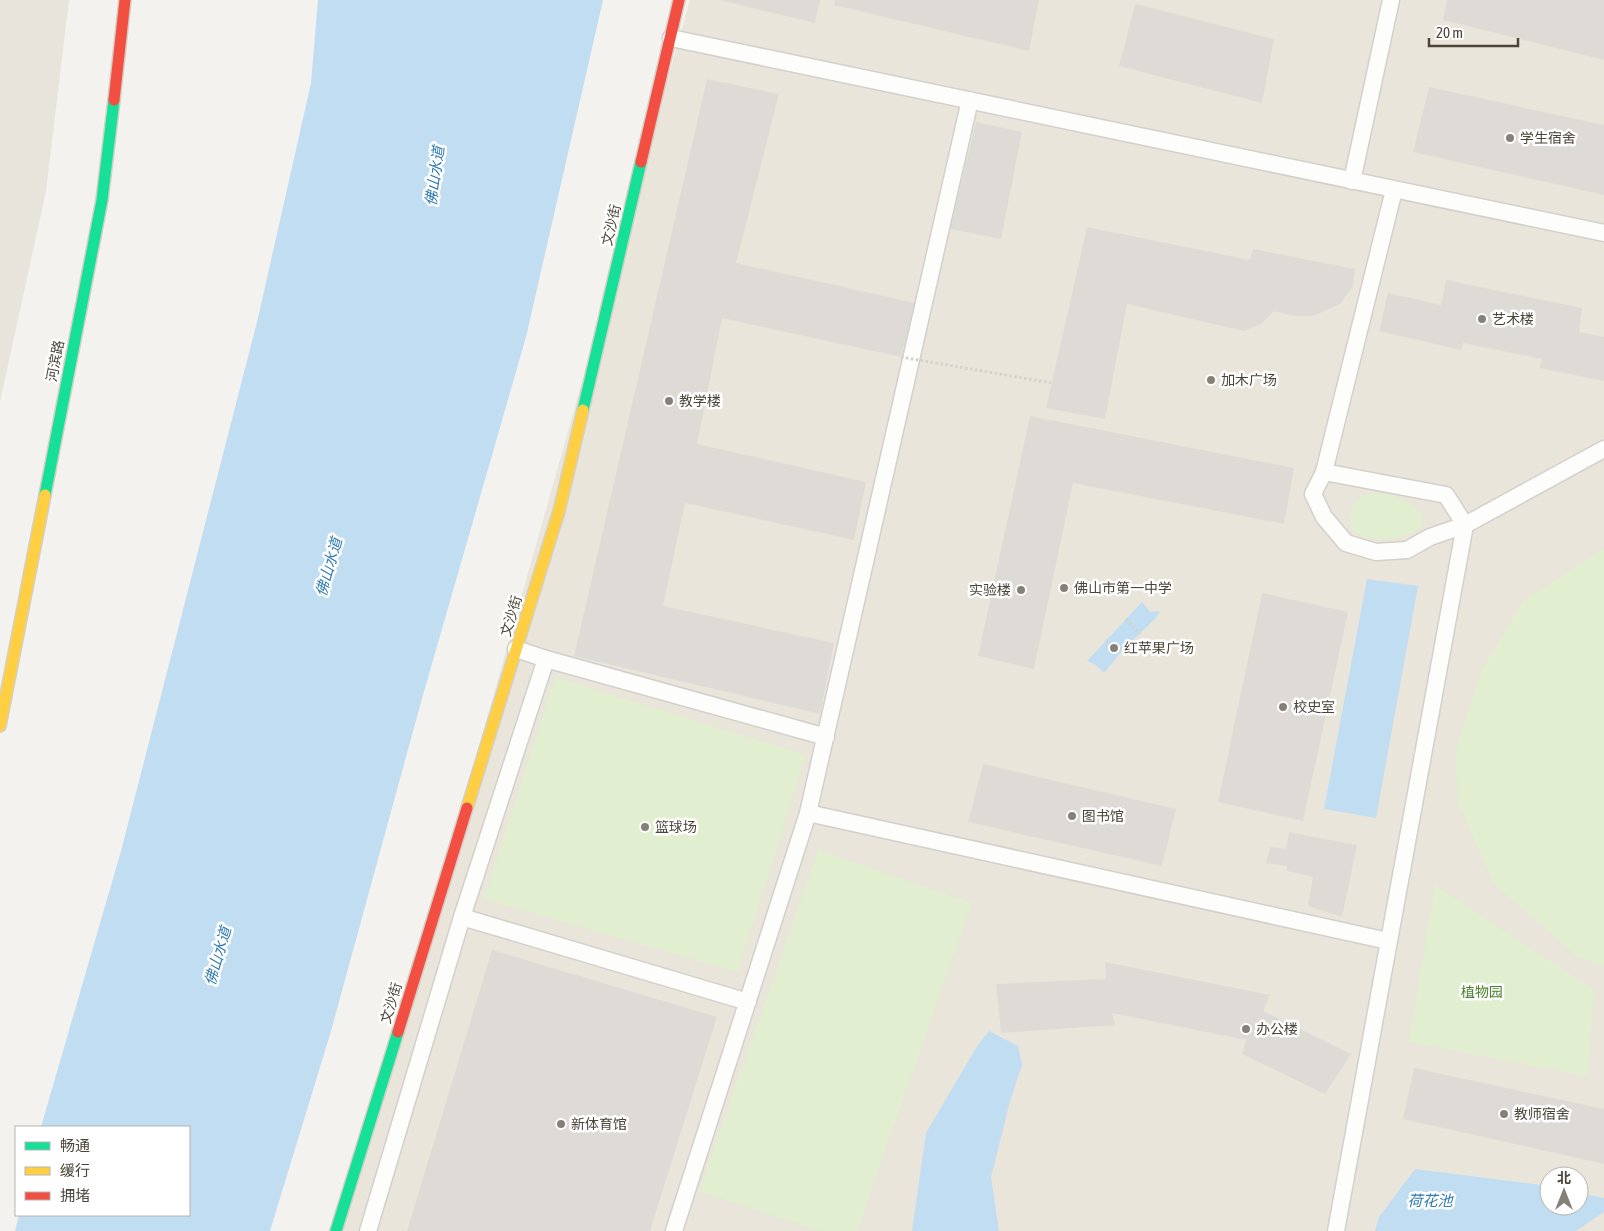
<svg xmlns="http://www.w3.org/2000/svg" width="1604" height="1231" viewBox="0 0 1604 1231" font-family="'Asap Condensed','Noto Sans SC',sans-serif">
  <rect width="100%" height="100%" fill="#f4f2ee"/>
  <path fill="#e7e4dc" d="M0,0H69L46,191L0,402Z"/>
  <path fill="#eae5da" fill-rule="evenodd" d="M690,0H1604V1231H342ZM1549,1176H1579V1206H1549Z"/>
  <path fill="#e1eecf" d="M1367,494H1388L1408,502L1420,512L1423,526C1400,543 1379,542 1354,533C1346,513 1348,505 1367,494Z
    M1604,549V966L1578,957L1494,884L1458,803L1455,753L1480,673L1524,600Z
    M555,677L806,755L738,972L484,899Z
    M818,850L972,903L857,1231H820L699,1191Z
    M1435,885L1595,991L1587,1076L1409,1042Z"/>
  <path fill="#c0ddf1" d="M318,0H603L526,337L421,702L331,1031L270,1231H15L19,1215H189V1127H41L121,851L258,318L311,83Z
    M1367,579L1418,586L1376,818L1324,809Z
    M1142,602L1150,612L1160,611L1155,619L1121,652L1104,673L1096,665L1087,661Z
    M989,1031L1018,1046L1022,1065L1010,1101L991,1177L999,1231H912L926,1133L976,1048Z
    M1415,1169L1549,1186V1206H1579V1193L1604,1198V1212L1576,1231H1375L1379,1217Z"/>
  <path fill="#dedbd6" d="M720,0H820L815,23Z
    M835,0H1039L1029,51L834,5Z
    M1447,0H1604V60L1443,20Z
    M1135,4L1274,39L1262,103L1119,66Z
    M707,79L779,94L736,263L915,303L901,357L722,318L697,444L866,482L854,540L685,503L663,606L834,643L820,714L574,656Z
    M1429,87L1604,125V195L1413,152Z
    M976,122L1022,132L1001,239L950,229Z
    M1087,227L1250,260L1253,249L1355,269L1353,286L1340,304L1313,316H1294L1274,311L1261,324L1244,331L1127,304L1105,419L1046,408Z
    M1446,280L1582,308L1579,332L1604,337V381L1540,368L1542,359L1463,343L1461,350L1379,331L1388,293L1441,305Z
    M1030,416L1294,468L1284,524L1073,483L1034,669L978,656Z
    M1262,593L1348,612L1303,821L1218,802Z
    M983,764L1176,809L1162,866L968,822Z
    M1289,832L1357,845L1342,917L1308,906L1313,877L1287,871V866L1266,863L1270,847L1286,849Z
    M492,950L717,1017L650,1231H407Z
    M1105,962L1270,995L1263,1011L1351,1054L1325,1094L1242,1054L1246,1040L1112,1013L1115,1025L1001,1033L996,984L1106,979Z
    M1414,1068L1604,1109V1164L1403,1119Z"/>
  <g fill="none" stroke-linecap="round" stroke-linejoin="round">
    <defs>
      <path id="lane" d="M671,38L1604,233
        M1352,181L1391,0
        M1394,190L1324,472L1313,494L1324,517L1346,543L1376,552L1407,550L1430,537L1465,525L1604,449
        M1324,472L1446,495L1465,525L1336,1231
        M516,649L546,659L826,737
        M808,813L1388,941
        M462,917L748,1002
        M368,1231L462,917L546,659
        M674,1231L808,813L970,100"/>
      <path id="fast" d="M583,410L641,162
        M45,495L102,200L114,100
        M336,1231L398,1032"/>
      <path id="slow" d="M0,726L45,495
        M467,808L559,511L583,410"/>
      <path id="jam" d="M114,100L125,0
        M641,162L679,0
        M398,1032L467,808"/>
    </defs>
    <use href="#lane" stroke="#d2d0cb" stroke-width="19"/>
    <use href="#fast" stroke="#d3cfc5" stroke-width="14"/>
    <use href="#slow" stroke="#d3cfc5" stroke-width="14"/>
    <use href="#jam" stroke="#d3cfc5" stroke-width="14"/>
    <path stroke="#d3d2cc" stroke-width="3" stroke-dasharray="2.5 2.5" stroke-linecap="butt" d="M1126,619L1140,634
      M1106,640L1121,652"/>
    <use href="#lane" stroke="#fdfdfc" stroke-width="16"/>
    <use href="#fast" stroke="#16e098" stroke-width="11"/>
    <use href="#slow" stroke="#ffcf43" stroke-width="11"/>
    <use href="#jam" stroke="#f24e42" stroke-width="11"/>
    <path stroke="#d3d2cc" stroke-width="3" stroke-dasharray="2.5 2.5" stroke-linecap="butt" d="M901,357L1052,383"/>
  </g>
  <g fill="#868178" stroke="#fff" stroke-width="2">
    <circle cx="1510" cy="138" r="5"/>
    <circle cx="1482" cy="319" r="5"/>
    <circle cx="1211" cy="380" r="5"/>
    <circle cx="669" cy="401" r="5"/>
    <circle cx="1064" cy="588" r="5"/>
    <circle cx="1021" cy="590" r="5"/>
    <circle cx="1114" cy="648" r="5"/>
    <circle cx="1283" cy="707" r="5"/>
    <circle cx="1072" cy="816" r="5"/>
    <circle cx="645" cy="827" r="5"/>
    <circle cx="1246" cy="1029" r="5"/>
    <circle cx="1504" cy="1114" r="5"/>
    <circle cx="561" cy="1124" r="5"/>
  </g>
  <g text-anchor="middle" stroke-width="5" stroke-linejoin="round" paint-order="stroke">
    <g font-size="14" fill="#4b4439" stroke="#fff" text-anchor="start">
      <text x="1520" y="143">学生宿舍</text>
      <text x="1492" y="324">艺术楼</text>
      <text x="1221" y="385">加木广场</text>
      <text x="679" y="406">教学楼</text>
      <text x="1074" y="593">佛山市第一中学</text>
      <text x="1011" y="595" text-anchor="end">实验楼</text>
      <text x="1124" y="653">红苹果广场</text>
      <text x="1293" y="712">校史室</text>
      <text x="1082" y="821">图书馆</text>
      <text x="655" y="832">篮球场</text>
      <text x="1256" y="1034">办公楼</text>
      <text x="1514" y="1119">教师宿舍</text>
      <text x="571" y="1129">新体育馆</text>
    </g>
    <g font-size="14" fill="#4b4439" stroke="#fff">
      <text transform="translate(611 225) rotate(-77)" y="5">文沙街</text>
      <text transform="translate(55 361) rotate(-79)" y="5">河滨路</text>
      <text transform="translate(511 616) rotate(-73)" y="5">文沙街</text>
      <text transform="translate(391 1003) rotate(-73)" y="5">文沙街</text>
    </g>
    <g font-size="14" fill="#4a7f2a" stroke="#fff">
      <text x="1482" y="997">植物园</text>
    </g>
    <g font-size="15" font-style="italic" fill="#2e7ab2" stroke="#fff">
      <text transform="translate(435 176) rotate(-82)" y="5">佛山水道</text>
      <text transform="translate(329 567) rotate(-74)" y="5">佛山水道</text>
      <text transform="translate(218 956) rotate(-74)" y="5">佛山水道</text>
      <text x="1430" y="1206">荷花池</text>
    </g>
  </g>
  <rect x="15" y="1126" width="175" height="90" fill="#ffffff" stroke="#b7b4b0"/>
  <rect x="25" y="1142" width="25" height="8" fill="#16e098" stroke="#b7b4b0"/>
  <text x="60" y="1151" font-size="15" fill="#4b4439">畅通</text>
  <rect x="25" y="1167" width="25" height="8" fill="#ffcf43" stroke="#b7b4b0"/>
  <text x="60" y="1176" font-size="15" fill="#4b4439">缓行</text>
  <rect x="25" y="1192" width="25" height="8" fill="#f24e42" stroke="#b7b4b0"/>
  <text x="60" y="1201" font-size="15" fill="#4b4439">拥堵</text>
  <g transform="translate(1564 1191)"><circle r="24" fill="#ffffff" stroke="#b7b4b0"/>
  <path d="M0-4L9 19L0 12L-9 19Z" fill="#868178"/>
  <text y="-8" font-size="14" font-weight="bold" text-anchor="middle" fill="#4b4439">北</text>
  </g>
  <path d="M1429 38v8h89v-8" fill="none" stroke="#4b4439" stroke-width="2.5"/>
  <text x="1436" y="38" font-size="15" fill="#4b4439" stroke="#ffffff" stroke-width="4" paint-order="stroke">20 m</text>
</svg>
